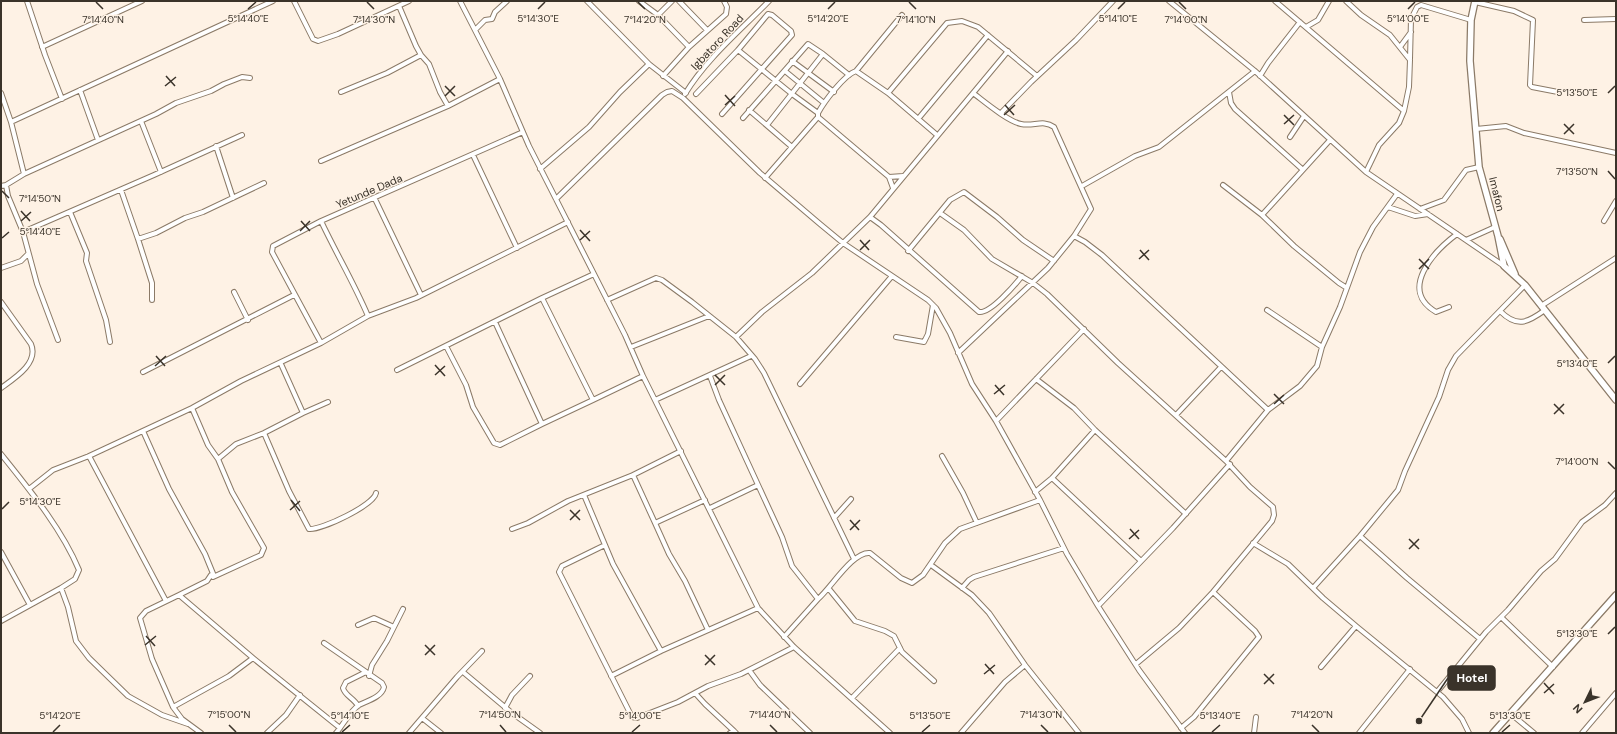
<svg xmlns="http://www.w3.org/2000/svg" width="1617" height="734" viewBox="0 0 1617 734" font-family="'DM Sans',sans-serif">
  <rect width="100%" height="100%" fill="#fef2e5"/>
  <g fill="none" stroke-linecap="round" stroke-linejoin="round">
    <defs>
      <path id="minor" d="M27,1L45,55L62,99
        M294,1L313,39L318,41L338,34L409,1
        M460,1L500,79L529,146L625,335L643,376L758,608L794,647L890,733
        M587,1L649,64L686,93
        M639,1L658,15L689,47
        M679,1L707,30
        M1169,1L1255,71L1366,172L1504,266
        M1275,1L1404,111L1399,123L1379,145L1366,172
        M1346,1L1361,15L1390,35L1410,60L1409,87L1404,111
        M1475,2L1514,11L1533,20L1530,85L1532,87L1558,92
        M399,6L416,46L421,55L429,64L440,92L448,106
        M658,15L672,1
        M1584,20L1616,19
        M1306,27L1318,20L1329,1
        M475,30L485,20L492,19L495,12L507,1
        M42,47L142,1
        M1400,47L1411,32
        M738,50L792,94L818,113V117L824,122L889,177L893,188
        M1410,59L1411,19L1417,7L1421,5L1471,20
        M792,61L834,92
        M785,71L824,103
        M856,71L902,15
        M663,76L689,47L726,14L727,7L724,1
        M1260,76L1268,63L1300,22
        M80,90L98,140
        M341,92L387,73L421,55
        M1229,92L1231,103L1235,109L1302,169
        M1,93L11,122L24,174
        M888,93L947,23L962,21L978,27L1037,76
        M685,94C707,58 740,31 769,1
        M696,94L738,50L768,14L772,15L791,31L792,35L722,114
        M749,110L792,147
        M818,113C824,102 844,75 856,71L888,93L937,135
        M1001,113L1031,82L1076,40L1113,1
        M743,118L808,44L823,54L849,75
        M918,119L988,35
        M141,121L161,172
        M11,122L273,1
        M767,125L823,54
        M1476,129L1506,126L1524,133L1616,153
        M1290,137L1304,116
        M216,146L233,198
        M473,155L517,248
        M321,161L448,106L500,79
        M540,169L589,127L620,92L649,64
        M889,177L903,176
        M765,178L818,117
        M6,185L8,196L23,232L37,284L58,340
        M1223,185L1262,215L1294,246L1339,283L1347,288
        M1,186L6,185L24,174L156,114L176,103L211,91L224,84L242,77L250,78
        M1082,186L1135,156L1159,147L1255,71
        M121,190L138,239L156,233L185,218L203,212L264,183
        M375,199L421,295
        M556,199L662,95L667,92L672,91L683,98L760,173L820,224L843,243L928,300L936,308L950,333L972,384L996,421L1040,500L1067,554L1098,606L1139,670L1185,733
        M1388,207L1415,216L1428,214
        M1420,209L1444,200L1466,170L1479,167
        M70,212L87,253L86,261L106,320L110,342
        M940,213L964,230L992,259L1033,283L1047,294L1118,363L1226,461L1250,487L1273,507L1274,515L1272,521L1213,592L1179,628L1136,664
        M1262,215L1330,140
        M870,217L881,225L979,312C990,314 1015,285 1022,276
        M321,221C336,253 354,283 368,316
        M1604,221L1616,201
        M23,232L154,175L242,135
        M1074,236L1085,242L1102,255L1268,410L1226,461
        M138,239L152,283V300
        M1466,240L1495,227
        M908,251L950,200L964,192L997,217L1023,240L1054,261
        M1,268L21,261L28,254
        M594,274L542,298L593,400L643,376
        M234,292L248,320
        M607,300L656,278L662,280L692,302L736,337L755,359L764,373L854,559
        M1,302L31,344C39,363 15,378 1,388
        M1541,306L1616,258
        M1449,307L1436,312C1398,290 1434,251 1457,234
        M1267,310L1322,347
        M1500,311C1517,328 1527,323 1545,310
        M495,322L542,424L593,400
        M736,337L762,312L812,273L870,217L1008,51
        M896,337L924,342L928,334L933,305
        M321,343L272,252L273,246L321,221L523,132
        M446,346L466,385L473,407L494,443L500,445L542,424
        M631,347L709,316
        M958,353L1048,268L1074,236L1091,209L1054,127C1043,119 1033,127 1021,124C1007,121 985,102 973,93
        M397,370L542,298
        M143,372L294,295
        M710,376L719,400L782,537L792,566L818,599C831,588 853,551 870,553L901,578L912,583L923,575L945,543L960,529L1040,500
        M1036,379L1074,408L1095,430L1186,514
        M800,384L892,276
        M655,400L751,356
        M192,408L208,445L218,459L232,492L264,548L261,555L213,577
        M1268,410L1300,386L1317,366L1322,347L1340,307L1360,252L1373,227L1397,194
        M303,413L328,402
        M1176,415L1221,367
        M996,421L1084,329
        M143,431L169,489L205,554L214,576L211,575L207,581L179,595L253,658L229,676L173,707L182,719L201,733
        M264,433L289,491L309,529C322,530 374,505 376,493
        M1,454C29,489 62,529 79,570L75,579L61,588L1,621
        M89,456L166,601
        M942,456L963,493L977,523
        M218,459L236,444L264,433L303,413L281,364
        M1052,478L1141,561
        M29,489L53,470L89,456L192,408L241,381L321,343L368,316L416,298L568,222
        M1035,492L1052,478L1095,430
        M584,495L613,564L661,651
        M705,500L655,523L669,554L685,581L708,630
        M710,508L758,485
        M834,518L851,499
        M655,523L633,475L681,451
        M512,529L528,523L568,501L633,475
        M1253,543L1288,564L1323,598L1356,626
        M605,545L562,566L559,572L632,717L637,718L678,702L708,686L741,674L794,647
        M1,552L30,605
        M931,565L972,595L989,613L1025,665L1079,733
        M61,588L68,607L76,641L89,658L128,696L162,715L188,724
        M962,588L969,580L974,577L1064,548
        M1313,588L1360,536
        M829,589L855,621L885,631L894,636L902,652L934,681
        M1098,606L1173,528L1230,464
        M1501,617L1553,667
        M358,625L374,618L394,627
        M784,637L818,599
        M1480,639L1407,578L1360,536L1398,490L1405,471L1439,397L1448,370L1456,356L1525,285
        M324,643L382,683L384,687C382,697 367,701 359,705C350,711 343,725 336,733
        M253,658L340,728
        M1321,667L1356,626L1443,697L1462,719L1469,733
        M749,670L760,685L810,733
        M463,672L512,713L540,733
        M369,676L372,665L387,641L403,609
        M611,676L661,651L758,608
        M1437,692L1486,632L1508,610L1541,571L1555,559L1582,522L1605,505L1616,493
        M695,693L705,704L734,731
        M852,698L900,648
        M358,706C354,698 345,696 343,688L346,682L364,673
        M173,707L152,659L140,618L146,611L179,595
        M505,708L512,695L530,676
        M1511,714L1534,733
        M422,718L441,733
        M1181,728L1194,717L1259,637L1255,631L1213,592
        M267,733L286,715L300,695
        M409,733L457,677L482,651
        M730,733L734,731L736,733
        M961,733L1005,682L1025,665
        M1254,733L1256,717
        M1359,733L1410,669
        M1582,733L1616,693"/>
      <path id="tertiary" d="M1475,1L1471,20L1470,61L1479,167L1498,236L1504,266L1525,285L1616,400
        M1500,239L1515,274
        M1493,733L1616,595"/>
    </defs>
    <use href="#minor" stroke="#8b7a67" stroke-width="6"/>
    <use href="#tertiary" stroke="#8b7a67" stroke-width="8"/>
    <use href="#minor" stroke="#fff" stroke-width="4"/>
    <use href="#tertiary" stroke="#fff" stroke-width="5.5"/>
  </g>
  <path fill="none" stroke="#3a332a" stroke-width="1.5" d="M96,2L103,9M367,2L374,9M638,2L645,9M909,2L916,9M1179,2L1186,9M248,9L256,2M538,9L545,2M828,9L835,2M1118,9L1125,2M1408,9L1415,2M166,76L175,86M165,86L176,77M445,86L455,96M1608,93L1615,86M725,95L735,106M445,96L455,86M725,105L735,96M1005,105L1014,115M1004,115L1015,105M1284,115L1294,125M1284,124L1294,115M1564,124L1574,134M1564,134L1574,124M1608,171L1615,179M2,191L9,198M21,211L30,221M21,221L31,212M301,221L310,231M580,230L590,241M300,231L310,221M2,238L9,232M580,240L590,231M860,240L869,250M860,250L870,240M1140,250L1149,260M1139,259L1149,250M1419,259L1429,269M1419,269L1429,259M156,356L165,366M1608,363L1615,356M435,365L445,376M155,366L166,356M435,375L445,366M715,375L725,385M715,385L725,375M995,385L1004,395M994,394L1005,385M1274,394L1284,404M1274,404L1284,395M1554,404L1564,414M1554,414L1564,404M1608,462L1615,469M291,500L300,511M2,509L9,502M290,510L300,501M570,510L580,520M570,520L580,510M850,520L859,530M1130,529L1139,539M850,530L860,520M1129,539L1139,530M1409,539L1419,549M1409,549L1419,539M1608,634L1615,627M146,636L155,646M145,645L156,636M425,645L435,655M425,655L435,645M705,655L715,665M985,664L994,674M705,665L715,655M984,674L995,665M1264,674L1274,684M1544,683L1554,694M1264,684L1274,674M1544,693L1554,684M229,725L236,732M500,725L506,732M770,725L777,732M1041,725L1048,732M1312,725L1319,732M53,732L60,725M342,732L350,725M632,732L640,725M922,732L930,725M1212,732L1220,725M1502,732L1510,725"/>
  <g text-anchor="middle" stroke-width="3" stroke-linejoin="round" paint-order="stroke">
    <g font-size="11" fill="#3a332a" stroke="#fef2e5">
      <text transform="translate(717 42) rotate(-47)" y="4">Igbatoro Road</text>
      <text transform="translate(369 191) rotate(-23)" y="4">Yetunde Dada</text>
      <text transform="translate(1497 194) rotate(76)" y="4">Imafon</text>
    </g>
  </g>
  <g font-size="10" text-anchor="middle" fill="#3a332a" stroke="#fef2e5" stroke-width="3" stroke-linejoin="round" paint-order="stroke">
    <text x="248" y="22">5°14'40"E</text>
    <text x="538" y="22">5°14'30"E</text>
    <text x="828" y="22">5°14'20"E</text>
    <text x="1118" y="22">5°14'10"E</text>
    <text x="1408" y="22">5°14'00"E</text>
    <text x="103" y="23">7°14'40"N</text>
    <text x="374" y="23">7°14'30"N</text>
    <text x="645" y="23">7°14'20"N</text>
    <text x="916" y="23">7°14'10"N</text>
    <text x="1186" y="23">7°14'00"N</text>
    <text x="1577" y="96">5°13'50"E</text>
    <text x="1577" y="175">7°13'50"N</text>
    <text x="40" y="202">7°14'50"N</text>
    <text x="40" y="235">5°14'40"E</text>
    <text x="1577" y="367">5°13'40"E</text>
    <text x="1577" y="465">7°14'00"N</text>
    <text x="40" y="505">5°14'30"E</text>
    <text x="1577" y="637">5°13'30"E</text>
    <text x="229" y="718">7°15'00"N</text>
    <text x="500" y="718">7°14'50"N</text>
    <text x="770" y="718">7°14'40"N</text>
    <text x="1041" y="718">7°14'30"N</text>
    <text x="1312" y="718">7°14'20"N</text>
    <text x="60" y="719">5°14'20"E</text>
    <text x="350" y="719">5°14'10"E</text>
    <text x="640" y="719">5°14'00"E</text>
    <text x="930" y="719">5°13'50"E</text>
    <text x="1220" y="719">5°13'40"E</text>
    <text x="1510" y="719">5°13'30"E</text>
  </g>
  <path fill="none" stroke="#3a332a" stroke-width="1.5" d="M1419 721L1448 678"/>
  <circle fill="#3a332a" stroke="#fef2e5" stroke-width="1.5" cx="1419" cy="721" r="4"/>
  <rect fill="#3a332a" stroke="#3a332a" stroke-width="1.5" x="1448" y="666" width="47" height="24" rx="4"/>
  <g font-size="12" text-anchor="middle" font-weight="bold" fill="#fff">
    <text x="1472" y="682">Hotel</text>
  </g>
  <rect width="1617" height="734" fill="none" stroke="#3a332a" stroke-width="4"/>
  <g transform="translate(1585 702) rotate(227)" stroke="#fef2e5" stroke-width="3" paint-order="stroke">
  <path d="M0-3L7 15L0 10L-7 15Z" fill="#3a332a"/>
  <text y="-6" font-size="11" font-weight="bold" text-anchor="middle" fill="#3a332a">N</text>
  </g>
</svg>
